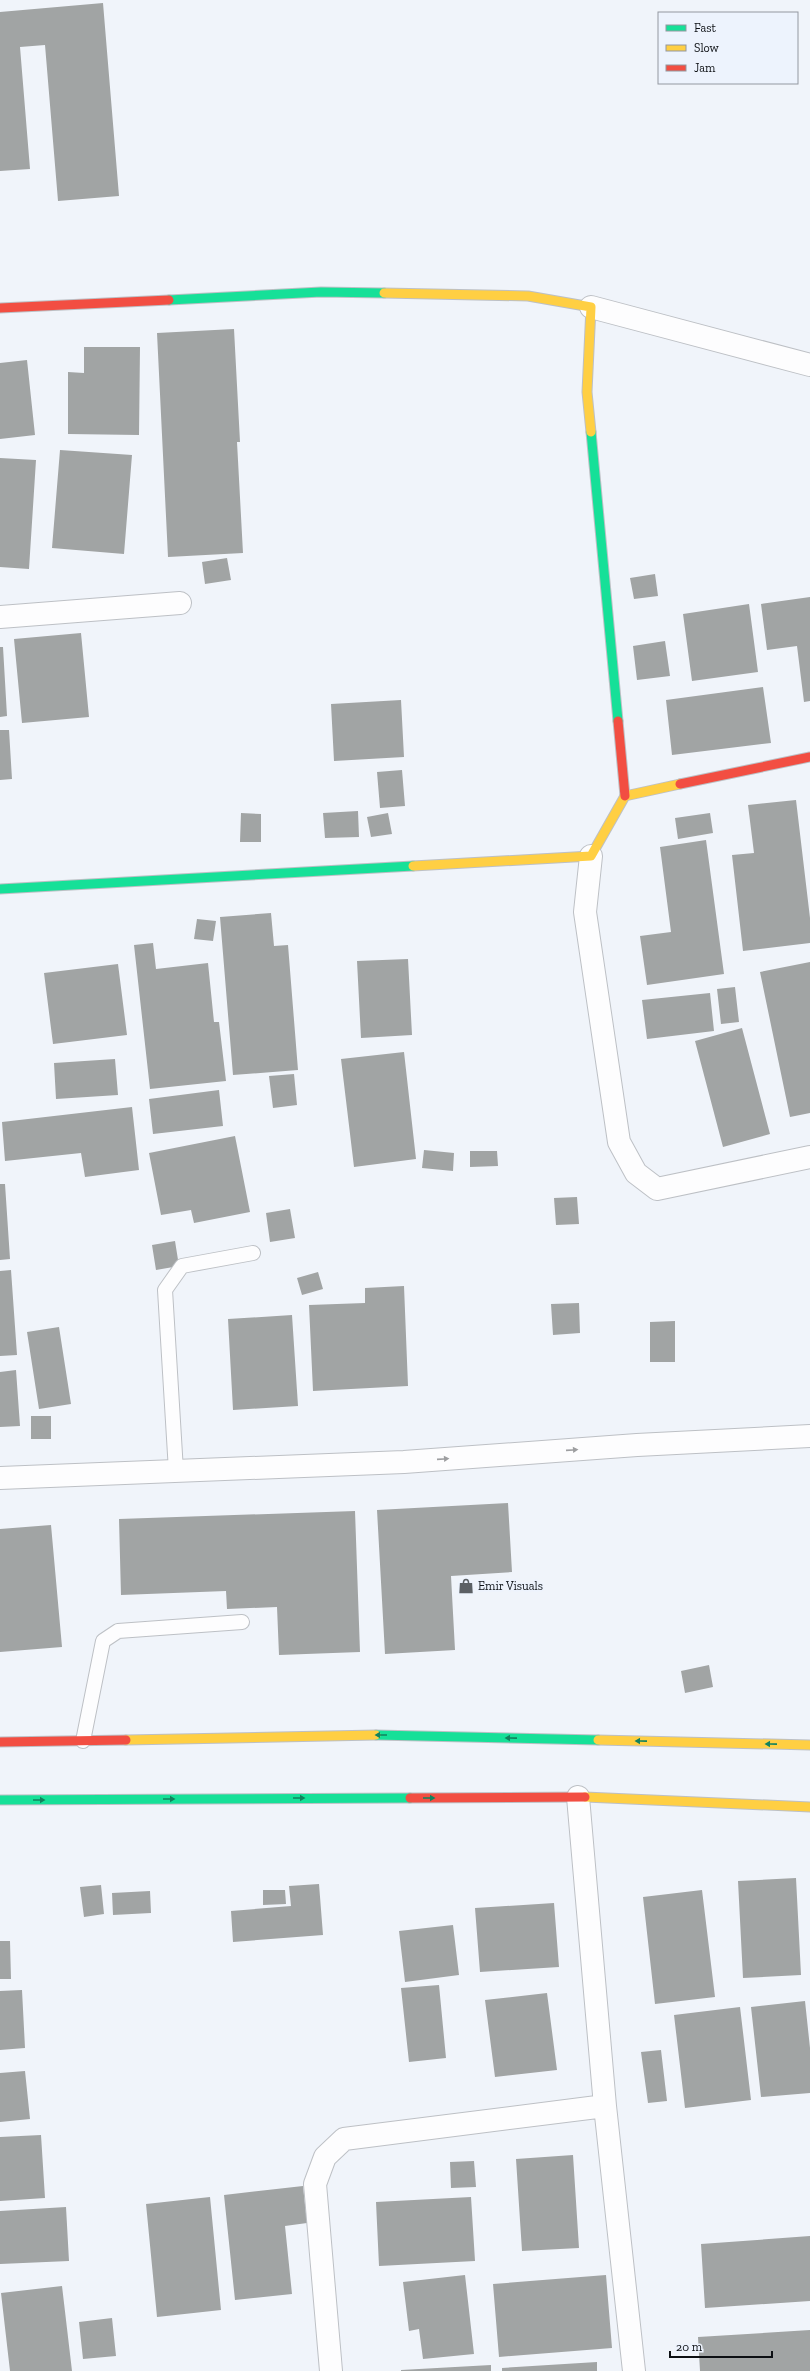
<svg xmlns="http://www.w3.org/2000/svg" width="810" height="2371" viewBox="0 0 810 2371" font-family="'Zilla Slab',serif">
  <rect width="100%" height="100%" fill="#f0f4fa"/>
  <path fill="#a1a4a4" d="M103,3L119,196L58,201L45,45L20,47L30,169L0,171V12Z
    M234,329L240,442H237L243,553L168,557L157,333Z
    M84,347H140L139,435L68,434V372L84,373Z
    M27,360L35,435L0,439V363Z
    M60,450L132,455L124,554L52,548Z
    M0,458L36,460L29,569L0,567Z
    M227,558L231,580L205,584L202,562Z
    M655,574L658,596L634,599L630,578Z
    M810,597V701L804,702L797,646L767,650L761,604Z
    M749,604L758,672L692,681L683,614Z
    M81,633L89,717L22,723L14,639Z
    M665,641L670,676L637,680L633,646Z
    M0,647H3L7,716L0,717Z
    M763,687L771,743L672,755L666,700Z
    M401,700L404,757L334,761L331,704Z
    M0,730H9L12,779L0,780Z
    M402,770L405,806L380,808L377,772Z
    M796,800L810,918V943L743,951L732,855L754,853L748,805Z
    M358,811L359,837L325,838L323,813Z
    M241,813L261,814V842H240Z
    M388,813L392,834L371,837L367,817Z
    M710,813L713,833L678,839L675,818Z
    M706,840L724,974L647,985L640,936L671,932L660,847Z
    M271,913L274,946L288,945L298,1070L233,1075L220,917Z
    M197,919L216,921L213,941L194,939Z
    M153,943L156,969L208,963L214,1022H219L226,1081L150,1089L134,945Z
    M408,959L412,1035L361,1038L357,961Z
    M810,962V1113L790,1117L760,972Z
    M118,964L127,1035L53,1044L44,973Z
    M735,987L739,1022L721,1024L717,989Z
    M710,993L714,1031L647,1039L642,1000Z
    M742,1028L770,1134L723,1147L695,1041Z
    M404,1052L416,1159L354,1167L341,1059Z
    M115,1059L118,1095L56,1099L54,1063Z
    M294,1074L297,1105L273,1108L269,1076Z
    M219,1090L223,1126L153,1134L149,1099Z
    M132,1107L139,1170L85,1177L81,1153L5,1161L2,1122Z
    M235,1136L250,1212L194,1223L191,1210L161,1215L149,1153Z
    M424,1150L454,1153L453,1171L422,1168Z
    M470,1151H497L498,1166L470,1167Z
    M0,1184H5L10,1259L0,1260Z
    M577,1197L579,1224L556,1225L554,1198Z
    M290,1209L295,1238L270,1242L266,1213Z
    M175,1241L179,1266L156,1270L152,1245Z
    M11,1270L17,1355L0,1356V1271Z
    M318,1272L323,1289L302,1295L297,1278Z
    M404,1286L408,1386L313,1391L309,1305L365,1303V1288Z
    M579,1303L580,1333L553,1335L551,1304Z
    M292,1315L298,1406L233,1410L228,1319Z
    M675,1321V1362H650V1322Z
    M59,1327L71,1404L39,1409L27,1332Z
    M16,1370L20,1426L0,1427V1372Z
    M31,1416H51V1439H31Z
    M508,1503L512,1572L451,1576L455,1650L385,1654L377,1510Z
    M355,1511L360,1652L279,1655L277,1607L227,1609L226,1591L121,1595L119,1519Z
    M51,1525L62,1647L0,1652V1529Z
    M709,1665L713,1687L685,1693L681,1671Z
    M796,1878L801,1975L743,1978L738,1881Z
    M319,1884L323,1935L233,1942L231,1911L291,1906L289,1886Z
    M101,1885L104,1914L84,1917L80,1887Z
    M263,1890H285L286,1904L263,1905Z
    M702,1890L715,1997L655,2004L643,1897Z
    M150,1891L151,1913L113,1915L112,1893Z
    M554,1903L559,1967L480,1972L475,1908Z
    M453,1925L459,1975L405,1982L399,1931Z
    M0,1941H10L11,1979H0Z
    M439,1985L446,2058L409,2062L401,1988Z
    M22,1990L25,2048L0,2050V1991Z
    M547,1993L557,2070L495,2077L485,2000Z
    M805,2001L810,2048V2093L761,2097L751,2007Z
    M740,2007L751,2100L685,2108L674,2015Z
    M661,2050L667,2101L648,2103L641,2052Z
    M25,2071L30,2119L0,2122V2073Z
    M41,2135L45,2198L0,2201V2137Z
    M573,2155L579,2248L522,2251L516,2159Z
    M474,2161L476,2187L451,2188L450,2162Z
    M303,2186L307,2223L285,2226L292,2294L235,2300L224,2195Z
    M210,2197L221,2310L157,2317L146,2204Z
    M471,2197L475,2261L379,2266L376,2202Z
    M66,2207L69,2261L0,2264V2211Z
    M810,2236V2301L705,2308L701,2244Z
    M465,2275L474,2354L423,2359L419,2329L409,2331L403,2282Z
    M606,2275L612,2348L499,2357L493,2284Z
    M62,2286L72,2371H10L1,2293Z
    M112,2318L116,2356L83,2359L79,2322Z
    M810,2330V2371H700L698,2337Z
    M597,2362V2371H502V2368Z
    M491,2365V2371H401V2370Z"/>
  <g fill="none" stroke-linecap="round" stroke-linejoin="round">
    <defs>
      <path id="lane" d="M176,1471L165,1290L182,1266L253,1253
        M83,1741L103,1641L118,1631L242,1622"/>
      <path id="street" d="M591,307L810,365
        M0,617L180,603
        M591,856L585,912L619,1142L636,1173L657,1189L810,1157
        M0,1478L404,1462L637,1445L810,1436
        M578,1797L605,2106L634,2371
        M331,2371L315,2184L325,2157L344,2139L605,2106"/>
      <path id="fast" d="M169,300L321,292L384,293
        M591,432L618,721
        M0,889L413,866
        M376,1735L598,1740
        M0,1800L410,1798"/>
      <path id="slow" d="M384,293L528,296L591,307L587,392L591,432
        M413,866L591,856L625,796L680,784
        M126,1740L376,1735
        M598,1740L810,1745
        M585,1797L810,1807"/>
      <path id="jam" d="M0,308L169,300
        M618,721L625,796
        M680,784L810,757
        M0,1742L126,1740
        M410,1798L585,1797"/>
    </defs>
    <use href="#lane" stroke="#bdc0c5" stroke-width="16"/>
    <use href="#street" stroke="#bdc0c5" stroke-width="24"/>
    <use href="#fast" stroke="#bdc0c5" stroke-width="11"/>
    <use href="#slow" stroke="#bdc0c5" stroke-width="11"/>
    <use href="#jam" stroke="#bdc0c5" stroke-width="11"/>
    <use href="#lane" stroke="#fdfdfe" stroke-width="14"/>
    <use href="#street" stroke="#fdfdfe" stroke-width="22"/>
    <use href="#fast" stroke="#16e098" stroke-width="9"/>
    <use href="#slow" stroke="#ffcf43" stroke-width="9"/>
    <use href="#jam" stroke="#f24e42" stroke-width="9"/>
  </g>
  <defs><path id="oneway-solid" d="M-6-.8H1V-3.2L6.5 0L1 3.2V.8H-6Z"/></defs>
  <g fill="#9d9ea0">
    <use href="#oneway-solid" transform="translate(572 1450) rotate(-4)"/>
    <use href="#oneway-solid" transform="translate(443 1459) rotate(-4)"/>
  </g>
  <g fill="#12825d">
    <use href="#oneway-solid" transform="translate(381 1735) rotate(-180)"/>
    <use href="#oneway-solid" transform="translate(511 1738) rotate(-179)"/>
    <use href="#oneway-solid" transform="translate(641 1741) rotate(-179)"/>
    <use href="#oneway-solid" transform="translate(771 1744) rotate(-179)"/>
    <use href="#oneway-solid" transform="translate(299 1798)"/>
    <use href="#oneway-solid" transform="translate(429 1798)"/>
    <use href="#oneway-solid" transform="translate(169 1799)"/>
    <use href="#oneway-solid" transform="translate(39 1800)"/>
  </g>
  <defs>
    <symbol id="shop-bare" viewBox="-9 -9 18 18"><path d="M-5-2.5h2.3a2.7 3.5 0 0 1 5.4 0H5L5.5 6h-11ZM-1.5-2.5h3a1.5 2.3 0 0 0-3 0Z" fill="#5c6064" stroke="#edf3fd" stroke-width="2.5" paint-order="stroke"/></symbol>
  </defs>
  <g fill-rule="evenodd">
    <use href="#shop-bare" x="455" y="1575" width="22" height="22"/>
  </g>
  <g text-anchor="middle" stroke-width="3" stroke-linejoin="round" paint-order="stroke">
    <g font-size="12" fill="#0d1014" stroke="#edf3fd" text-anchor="start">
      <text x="478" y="1590">Emir Visuals</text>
    </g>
  </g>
  <rect x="658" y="12" width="140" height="72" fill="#edf3fd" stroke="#9398a0"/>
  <rect x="666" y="25" width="20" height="6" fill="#16e098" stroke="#9398a0"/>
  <text x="694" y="32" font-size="12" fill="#0d1014">Fast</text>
  <rect x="666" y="45" width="20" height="6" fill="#ffcf43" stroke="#9398a0"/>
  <text x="694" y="52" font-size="12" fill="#0d1014">Slow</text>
  <rect x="666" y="65" width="20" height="6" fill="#f24e42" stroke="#9398a0"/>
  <text x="694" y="72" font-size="12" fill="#0d1014">Jam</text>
  <path d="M670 2351v6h102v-6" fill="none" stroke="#0d1014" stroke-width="2"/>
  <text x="676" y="2351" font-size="12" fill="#0d1014" stroke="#edf3fd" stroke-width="3" paint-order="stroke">20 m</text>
</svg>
